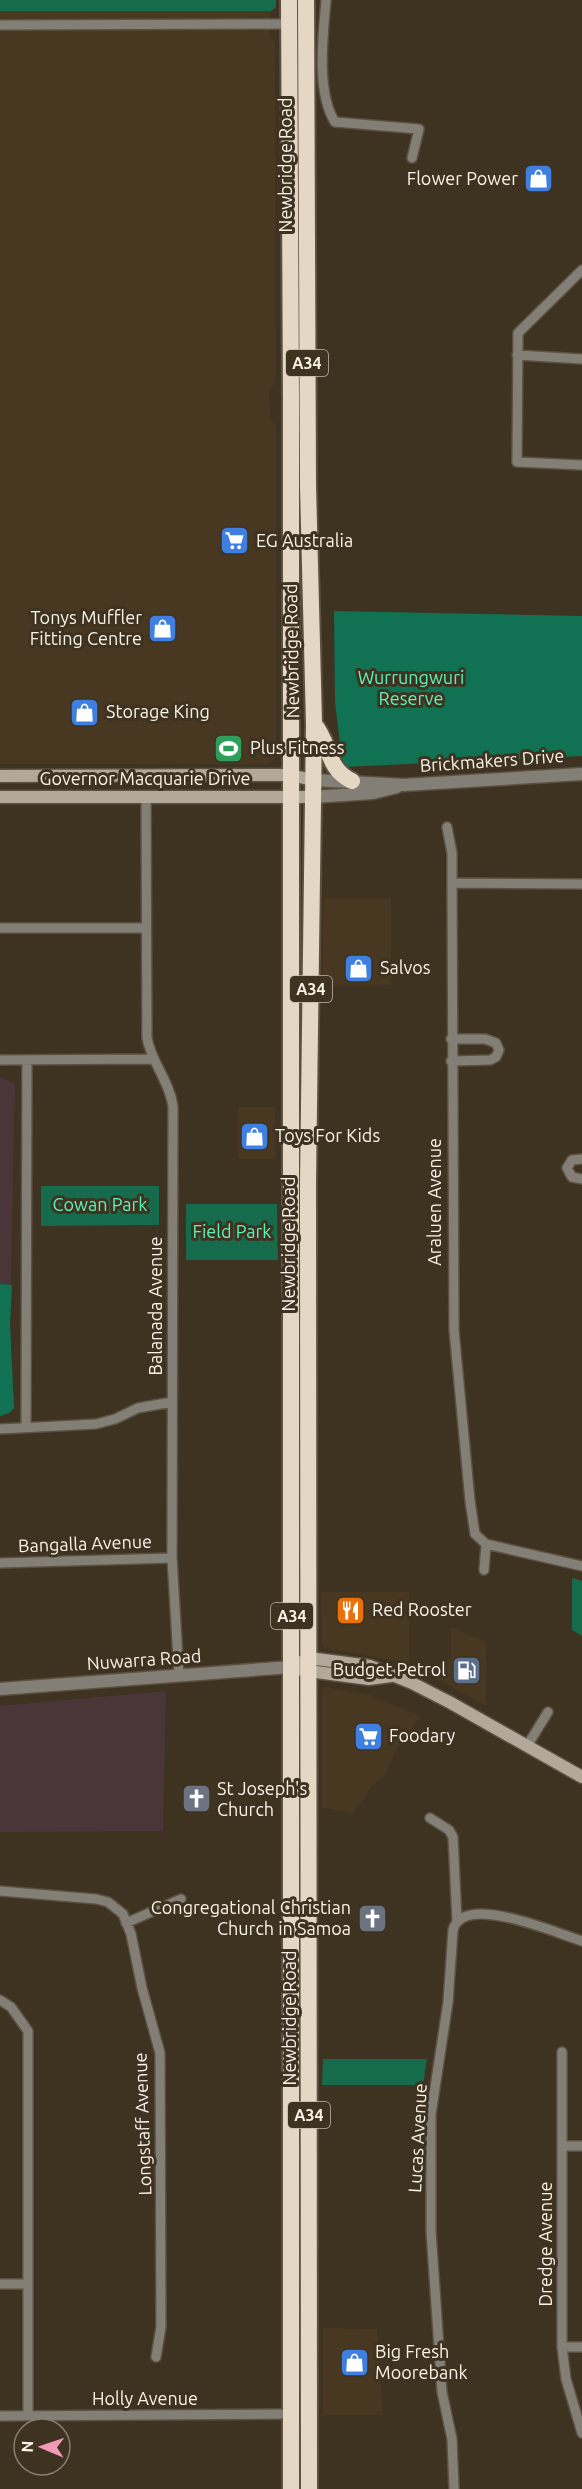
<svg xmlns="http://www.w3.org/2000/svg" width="582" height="2489" viewBox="0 0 582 2489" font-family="Ubuntu,sans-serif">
  <rect width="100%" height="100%" fill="#3e3221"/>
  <path fill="#483821" d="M0,11H271L270,38L275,42L276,382L269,393L270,416L276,426V757L269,764H0Z
    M324,898H391V985H322Z
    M238,1107H275L276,1159H238Z
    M321,1592H409V1663L325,1648L322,1645Z
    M451,1627L486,1642V1706L432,1676L451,1656Z
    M325,1687L370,1695L420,1716L397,1748L385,1775L372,1786L353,1813L322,1808V1690Z
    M323,2328L377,2329L383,2415H323Z"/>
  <path fill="#4a3639" d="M0,1077L15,1084L10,1325L14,1408L9,1413L0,1416Z
    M166,1691L163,1831L0,1832V1706Z"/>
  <path fill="#166b4d" d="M0,0H276V7L271,11H0Z
    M41,1186H159V1225L41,1226Z
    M186,1204H277L278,1260H186Z
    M572,1578L582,1581V1636L572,1630Z
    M323,2059H427L423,2085H322Z"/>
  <path fill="#107252" d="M334,611L582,616V756L343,767L335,703Z
    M0,1284L12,1285L10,1325L14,1408L9,1413L0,1416Z"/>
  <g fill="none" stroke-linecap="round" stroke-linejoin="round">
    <defs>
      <path id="minor" d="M326,0C323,35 316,93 335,122L419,129L412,158
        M0,25L288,24
        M582,270L518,333L517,462L582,465
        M517,355L582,359
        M146,797L147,1038C151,1062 169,1080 173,1106L172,1558L179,1675
        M447,827L452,853V883L454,1330L470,1501L475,1534L486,1544L484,1570
        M452,883L582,884
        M0,928H146
        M451,1039H485L496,1043L499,1050L496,1057L490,1060L451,1061
        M0,1060L153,1059
        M582,1159L572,1160L567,1168L572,1177L582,1179
        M26,1427L27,1060
        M0,1429L96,1424L115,1419L138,1408L172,1402
        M486,1544L582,1566
        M0,1563L172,1558
        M527,1746L548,1712
        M430,1818L449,1830L453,1837L457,1921
        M0,1891L96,1899L108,1902L123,1914L131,1934L142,1988L160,2053L161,2327L156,2357
        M126,1923L181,1899
        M0,2000L11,2007L28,2031V2416
        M562,2052V2347L566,2379L582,2433
        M563,2146H582
        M0,2284H28
        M562,2347H582
        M0,2416L291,2414
        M454,2489L452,2439L442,2392L431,2231V2114L448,2002L453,1930C463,1892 556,1933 582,1941"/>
      <path id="tertiary" d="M313,780L404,785L582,774
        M313,797L373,793L397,787
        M0,1689L291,1667"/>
      <path id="secondary" d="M0,776L250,775H290L313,780
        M0,797H313
        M291,1667L309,1658L370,1666L412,1683L451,1703L582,1777
        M301,1670L369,1679L391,1676"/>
      <path id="trunk" d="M289,0L291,403V2489
        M306,0L308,486L314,724L308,1182L309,2489
        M314,724C331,744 326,769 352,781"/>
    </defs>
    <use href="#minor" stroke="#5c5141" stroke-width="12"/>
    <use href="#tertiary" stroke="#5c5141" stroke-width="15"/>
    <use href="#secondary" stroke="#5c5141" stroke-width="15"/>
    <use href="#trunk" stroke="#5c5141" stroke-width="20"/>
    <use href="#minor" stroke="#847f76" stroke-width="9"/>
    <use href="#tertiary" stroke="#847f76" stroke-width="12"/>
    <use href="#secondary" stroke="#b2a99b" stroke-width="12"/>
    <use href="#trunk" stroke="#e4d8c4" stroke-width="16"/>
  </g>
  <defs>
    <symbol id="shop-square" viewBox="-11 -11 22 22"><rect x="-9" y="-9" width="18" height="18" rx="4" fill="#3f7fe0" stroke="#3e3221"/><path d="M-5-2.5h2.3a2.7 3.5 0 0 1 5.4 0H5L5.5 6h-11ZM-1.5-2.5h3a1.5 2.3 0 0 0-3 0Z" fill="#fff"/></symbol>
    <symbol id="supermarket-square" viewBox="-11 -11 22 22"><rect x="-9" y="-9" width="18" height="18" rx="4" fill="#3f7fe0" stroke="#3e3221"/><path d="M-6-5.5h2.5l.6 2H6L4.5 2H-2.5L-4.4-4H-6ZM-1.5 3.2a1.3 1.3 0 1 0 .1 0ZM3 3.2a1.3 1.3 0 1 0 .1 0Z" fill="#fff"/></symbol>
    <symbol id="stadium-square" viewBox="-11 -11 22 22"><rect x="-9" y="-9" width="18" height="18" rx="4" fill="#2e9e5b" stroke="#3e3221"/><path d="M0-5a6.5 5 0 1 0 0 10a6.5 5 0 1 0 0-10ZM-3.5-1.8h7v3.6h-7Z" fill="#fff"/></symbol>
    <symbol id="restaurant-square" viewBox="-11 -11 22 22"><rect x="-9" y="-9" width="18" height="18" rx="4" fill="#e8710a" stroke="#3e3221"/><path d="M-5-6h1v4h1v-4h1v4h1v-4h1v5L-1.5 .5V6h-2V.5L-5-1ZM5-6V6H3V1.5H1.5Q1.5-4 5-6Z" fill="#fff"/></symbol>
    <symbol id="fuel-square" viewBox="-11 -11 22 22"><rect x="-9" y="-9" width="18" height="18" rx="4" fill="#5c6f8a" stroke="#3e3221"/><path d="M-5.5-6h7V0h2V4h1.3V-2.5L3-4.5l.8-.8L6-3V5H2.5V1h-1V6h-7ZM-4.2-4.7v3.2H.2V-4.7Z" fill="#fff"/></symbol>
    <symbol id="church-square" viewBox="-11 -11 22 22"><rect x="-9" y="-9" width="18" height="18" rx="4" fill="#6b7280" stroke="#3e3221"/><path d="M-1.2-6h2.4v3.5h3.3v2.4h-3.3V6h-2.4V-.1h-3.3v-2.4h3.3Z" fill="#fff"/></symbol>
  </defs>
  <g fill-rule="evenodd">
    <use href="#shop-square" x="522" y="162" width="33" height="33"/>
    <use href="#supermarket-square" x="218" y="524" width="33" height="33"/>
    <use href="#shop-square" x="146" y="612" width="33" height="33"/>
    <use href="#shop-square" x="68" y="696" width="33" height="33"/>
    <use href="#stadium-square" x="212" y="732" width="33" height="33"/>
    <use href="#shop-square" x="342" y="952" width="33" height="33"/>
    <use href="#shop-square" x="238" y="1120" width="33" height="33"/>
    <use href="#restaurant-square" x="334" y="1594" width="33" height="33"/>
    <use href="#fuel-square" x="450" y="1654" width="33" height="33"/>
    <use href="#supermarket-square" x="352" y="1720" width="33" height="33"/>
    <use href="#church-square" x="180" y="1782" width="33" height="33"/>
    <use href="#church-square" x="356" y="1902" width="33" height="33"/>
    <use href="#shop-square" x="338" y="2346" width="33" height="33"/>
  </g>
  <g text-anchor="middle" stroke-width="6" stroke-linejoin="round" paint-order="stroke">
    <g fill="#3e3221" stroke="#c1b8ac" stroke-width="1.5">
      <rect x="286" y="350" width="42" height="26" rx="4.5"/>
      <rect x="290" y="976" width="42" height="26" rx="4.5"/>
      <rect x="271" y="1603" width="42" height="26" rx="4.5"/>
      <rect x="288" y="2102" width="42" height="26" rx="4.5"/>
    </g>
    <g font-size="16" font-weight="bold" fill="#f9f2e7">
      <text x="307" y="369">A34</text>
      <text x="311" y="995">A34</text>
      <text x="292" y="1622">A34</text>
      <text x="309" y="2121">A34</text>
    </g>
    <g font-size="18" fill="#f9f2e7" stroke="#3e3221">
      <text transform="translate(286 165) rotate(-90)" y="6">Newbridge Road</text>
      <text transform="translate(292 651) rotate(-91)" y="6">Newbridge Road</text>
      <text transform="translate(492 761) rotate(-4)" y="6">Brickmakers Drive</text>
      <text x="145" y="785">Governor Macquarie Drive</text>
      <text transform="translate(435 1202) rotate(-90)" y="6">Araluen Avenue</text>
      <text transform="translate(289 1244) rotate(-90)" y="6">Newbridge Road</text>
      <text transform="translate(156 1306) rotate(-90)" y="6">Balanada Avenue</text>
      <text transform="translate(85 1544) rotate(-2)" y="6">Bangalla Avenue</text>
      <text transform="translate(144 1660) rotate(-4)" y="6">Nuwarra Road</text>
      <text transform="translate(290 2018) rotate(-90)" y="6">Newbridge Road</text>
      <text transform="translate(143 2124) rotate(-92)" y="6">Longstaff Avenue</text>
      <text transform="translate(418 2138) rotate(-87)" y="6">Lucas Avenue</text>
      <text transform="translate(546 2244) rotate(-90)" y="6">Dredge Avenue</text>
      <text x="145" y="2405">Holly Avenue</text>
    </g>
    <g font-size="18" fill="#f9f2e7" stroke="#3e3221" text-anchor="start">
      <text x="518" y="185" text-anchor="end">Flower Power</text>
      <text x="256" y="547">EG Australia</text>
      <text x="142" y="624" text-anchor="end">Tonys Muffler<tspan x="142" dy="21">Fitting Centre</tspan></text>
      <text x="106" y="718">Storage King</text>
      <text x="250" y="754">Plus Fitness</text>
      <text x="380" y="974">Salvos</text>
      <text x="275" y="1142">Toys For Kids</text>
      <text x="372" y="1616">Red Rooster</text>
      <text x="446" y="1676" text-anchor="end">Budget Petrol</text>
      <text x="389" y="1742">Foodary</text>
      <text x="217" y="1795">St Joseph's<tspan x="217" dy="21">Church</tspan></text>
      <text x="351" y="1914" text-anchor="end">Congregational Christian<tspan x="351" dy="21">Church in Samoa</tspan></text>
      <text x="375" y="2358">Big Fresh<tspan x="375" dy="21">Moorebank</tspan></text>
    </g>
    <g font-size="18" fill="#5bf5ba" stroke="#3e3221">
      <text x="411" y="684">Wurrungwuri<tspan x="411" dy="21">Reserve</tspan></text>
      <text x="100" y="1211">Cowan Park</text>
      <text x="232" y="1238">Field Park</text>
    </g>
  </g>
  <g transform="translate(42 2447) rotate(272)"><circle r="28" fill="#3e3221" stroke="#897f70" stroke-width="1.5"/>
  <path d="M0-4.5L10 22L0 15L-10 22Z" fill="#f19ab3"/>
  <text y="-9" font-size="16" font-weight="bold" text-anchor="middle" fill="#f9f2e7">N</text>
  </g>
</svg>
